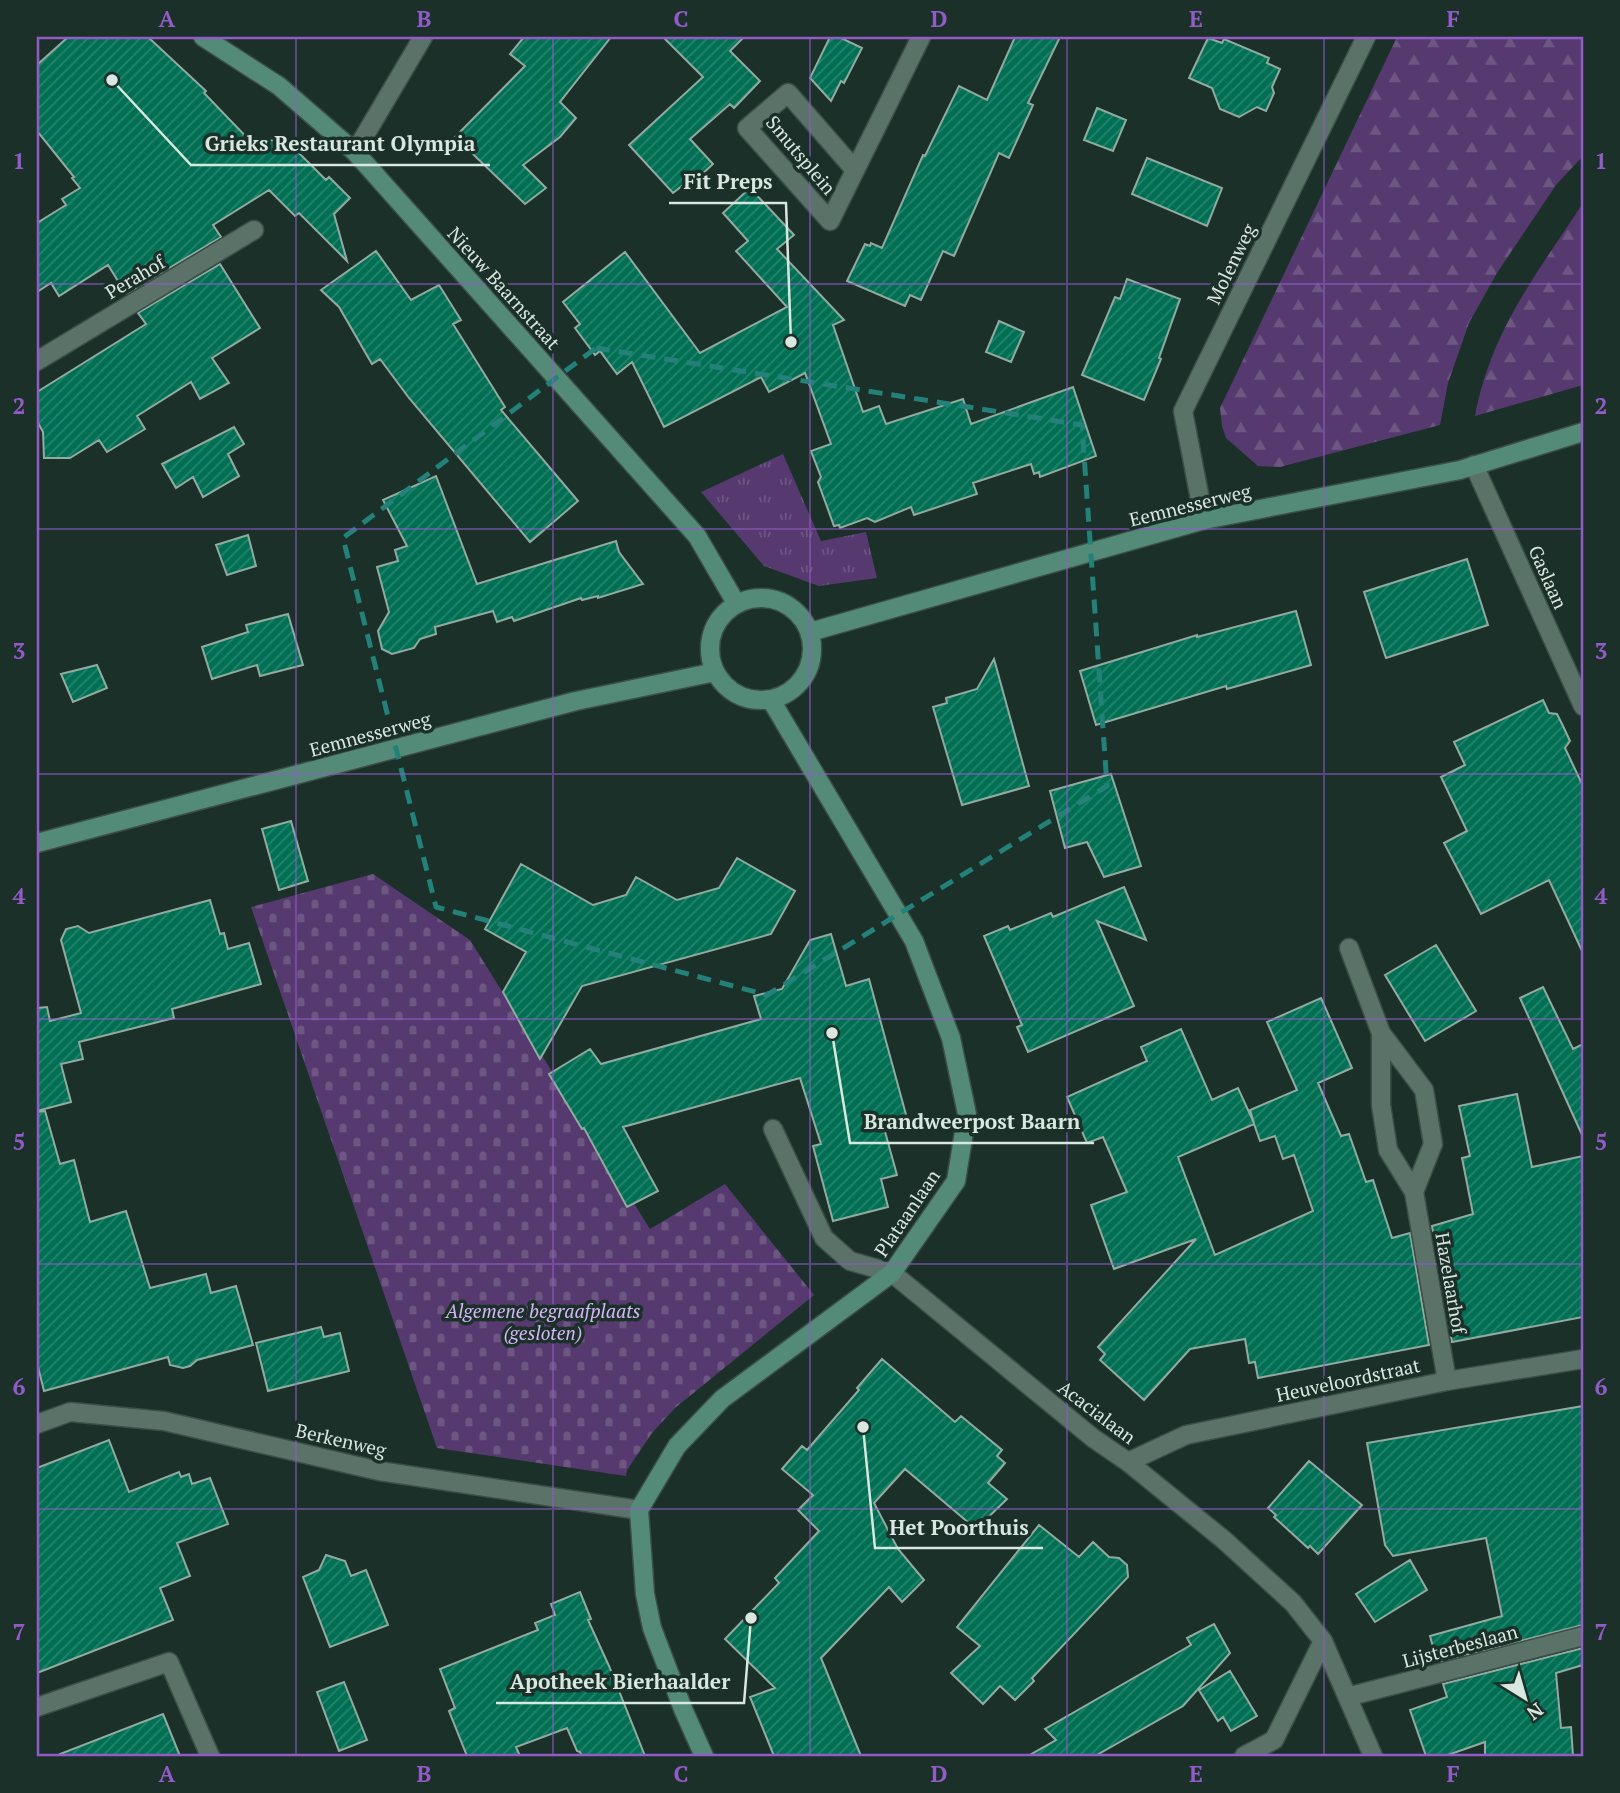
<svg xmlns="http://www.w3.org/2000/svg" width="1620" height="1793" viewBox="0 0 1620 1793" font-family="'PT Serif',serif">
  <defs>
    <pattern id="grass-tufts" width="24" height="20" patternUnits="userSpaceOnUse" patternTransform="scale(1.75)"><rect width="24" height="20" fill="#563a6f"/><path d="M3 7l-1-3M5 7V3M7 7l1-3M15 17l-1-3M17 17v-4M19 17l1-3" fill="none" stroke="#6e5683"/></pattern>
    <pattern id="forest-firs" width="22" height="20" patternUnits="userSpaceOnUse" patternTransform="scale(1.75)"><rect width="22" height="20" fill="#563a6f"/><path d="M5 1l3.5 6h-7zM16 11l3.5 6h-7z" fill="#6e5683"/></pattern>
    <pattern id="cemetery-stones" width="16" height="16" patternUnits="userSpaceOnUse" patternTransform="scale(1.75)"><rect width="16" height="16" fill="#563a6f"/><path d="M2 7V4a2 2 0 0 1 4 0v3zM10 15v-3a2 2 0 0 1 4 0v3z" fill="#6e5683"/></pattern>
    <pattern id="building-hatch" width="6" height="6" patternUnits="userSpaceOnUse" patternTransform="scale(1.75)"><rect width="6" height="6" fill="#006f54"/><path d="M-1 1l2-2M0 6l6-6M5 7l2-2" fill="none" stroke="#25846c"/></pattern>
  </defs>
  <rect width="100%" height="100%" fill="#1a3028"/>
  <path fill="url(#grass-tufts)" d="M783,454L821,541L866,532L877,578L819,586L764,566L701,492Z"/>
  <path fill="url(#forest-firs)" d="M1397,37H1583V156L1556,185L1497,273L1469,323L1448,383L1440,425L1280,467L1258,466L1226,438L1222,426L1220,408Z
    M1583,203V385L1475,416C1491,330 1537,274 1583,203Z"/>
  <path fill="url(#cemetery-stones)" d="M373,874L470,940L650,1229L725,1184L814,1295L675,1408L652,1433L627,1470L626,1476L437,1448L251,907Z"/>
  <path fill="url(#building-hatch)" stroke="#92aba1" stroke-width="2" fill-rule="evenodd" d="M68,37H148L206,91L204,93L253,144L284,138L326,180L329,177L350,198L334,214L347,261L299,213L295,216L269,190L213,225L221,237L126,294L108,265L59,296L51,283L37,292V223L66,205L62,199L80,188L72,178L74,177L37,131V65Z
    M524,37H611L560,102L576,118L560,137L523,165L546,188L525,204L455,137L525,66L510,54Z
    M663,37H744L730,51L760,81L734,108L730,104L690,139L713,164L685,190L682,186L673,193L629,145L703,77Z
    M830,37H839L862,48L844,83L841,81L831,101L810,78Z
    M1015,37H1060L1028,103L1033,105L1009,158L999,153L954,256L943,251L921,300L910,295L905,306L847,281L865,244L870,246L871,243L882,248L923,155L925,156L959,86L987,100Z
    M1208,38L1222,43L1224,39L1269,58L1267,63L1280,69L1272,87L1274,93L1266,111L1257,107L1239,117L1220,109L1212,88L1189,78Z
    M1097,108L1126,120L1113,151L1084,140Z
    M1147,158L1222,188L1207,226L1132,194Z
    M750,188L794,235L777,249L844,320L833,325L863,412L879,406L886,424L963,399L971,424L1073,387L1096,456L1040,477L1039,472L1034,474L1031,464L973,483L977,494L914,515L911,507L875,522L867,518L840,528L839,525L834,526L818,482L821,477L811,451L831,444L805,373L769,392L761,377L664,427L632,362L617,374L600,351L595,355L575,328L580,324L563,302L625,252L700,353L787,307L736,251L748,241L723,213Z
    M376,251L411,300L439,285L461,320L453,324L505,407L501,410L578,501L530,542L409,398L380,359L372,364L339,307L321,290Z
    M220,264L260,328L212,358L229,383L200,399L191,382L137,416L145,429L107,452L99,440L70,458H44L43,432L37,421V392L146,324L138,313Z
    M1127,279L1180,299L1159,358L1161,359L1144,400L1082,375L1115,297L1120,299Z
    M999,321L1024,332L1011,362L986,352Z
    M234,427L244,444L228,454L239,476L203,497L193,477L176,488L162,464Z
    M436,476L477,584L616,541L619,552L643,584L598,598V596L582,600L581,598L514,621L512,617L497,622L493,611L435,627L436,634L420,639L414,648L392,654L382,649L378,631L389,612L377,567L398,561L395,550L407,546L383,500Z
    M248,535L256,566L227,575L216,545Z
    M1467,559L1488,625L1386,658L1364,592Z
    M1296,611L1311,665L1227,689L1226,686L1096,725L1080,671L1197,635V637Z
    M288,614L303,665L260,676L257,665L212,679L202,647L248,632L246,625Z
    M994,659L1029,786L962,805L933,707L947,703L946,698L977,689Z
    M97,665L107,688L73,702L61,674Z
    M1543,700L1549,713L1557,714L1563,726L1570,741L1565,748L1583,786V953L1549,880L1481,914L1444,843L1467,831L1441,777L1465,765L1454,742Z
    M1111,774L1141,866L1104,877L1087,842L1065,848L1050,791Z
    M291,821L308,881L279,890L262,829Z
    M737,858L795,891L771,934L582,986L540,1059L503,992L526,952L485,929L521,864L593,905L626,895L636,877L677,900L719,888Z
    M1124,887L1146,940L1097,921L1134,1006L1028,1052L1017,1027L1022,1025L984,936L1008,926L1010,930L1051,913L1053,917Z
    M210,900L220,934L224,933L228,949L249,943L261,984L172,1009L174,1018L79,1042L83,1059L61,1064L71,1102L37,1111V1008L47,1007L50,1021L81,1013L61,940L66,929L78,926L89,933Z
    M831,934L846,986L869,979L908,1122L884,1128L897,1175L881,1179L888,1207L833,1221L813,1146L821,1144L800,1078L623,1127L658,1191L627,1207L584,1128L582,1129L549,1074L590,1049L601,1064L761,1019L754,996L782,989L810,940Z
    M1436,945L1476,1011L1425,1041L1385,975Z
    M1543,987L1573,1049L1583,1044V1137L1520,998Z
    M1321,998L1352,1068L1318,1083L1341,1136L1349,1134L1366,1182L1373,1180L1392,1238L1410,1233L1429,1345L1258,1378L1255,1362L1249,1363L1245,1339L1190,1349L1144,1400L1100,1360L1105,1354L1098,1347L1196,1239L1114,1269L1091,1205L1127,1192L1103,1137L1087,1143L1067,1097L1147,1061L1141,1047L1181,1029L1212,1100L1238,1088L1254,1123L1250,1110L1297,1090L1267,1022ZM1254,1124L1260,1141L1275,1136L1283,1159L1294,1155L1313,1211L1215,1255L1178,1157Z
    M1517,1094L1532,1167L1583,1156V1317L1452,1342L1432,1226L1473,1214L1462,1158L1470,1156L1459,1106Z
    M45,1111L60,1164L74,1160L90,1222L126,1211L150,1288L206,1274L211,1293L236,1286L253,1345L197,1360L190,1366L183,1368L170,1365L168,1357L44,1391L37,1363V1112Z
    M321,1327L324,1337L340,1333L349,1371L268,1391L256,1343Z
    M882,1359L955,1422L961,1416L1002,1450L997,1456L1005,1463L988,1483L1007,1499L976,1529L905,1469L874,1503L898,1549L924,1580L902,1602L889,1587L821,1658L861,1756H774L750,1697L775,1688L725,1639L779,1583L775,1578L819,1531L798,1510L813,1495L782,1469L802,1446L807,1450L859,1390L857,1388Z
    M1583,1406V1625L1437,1662L1430,1636L1502,1616L1486,1538L1393,1556L1385,1545L1367,1443Z
    M109,1440L129,1492L179,1472L181,1477L189,1474L192,1484L210,1478L228,1524L177,1543L190,1576L160,1588L173,1620L37,1673V1468Z
    M1309,1461L1362,1505L1318,1554L1310,1546L1308,1548L1274,1517L1276,1515L1268,1508Z
    M1039,1525L1079,1557L1093,1542L1109,1557L1119,1558L1127,1565L1128,1577L1032,1678L1034,1681L1015,1700L1000,1686L983,1704L951,1673L980,1646L957,1627Z
    M326,1555L345,1561L351,1576L366,1570L388,1625L330,1647L303,1577L319,1570Z
    M1410,1560L1427,1590L1375,1622L1356,1594Z
    M580,1592L591,1619L588,1620L609,1666L645,1756H582L580,1752L577,1751L567,1728L516,1747L520,1756H467L449,1711L455,1708L440,1669L538,1630L535,1623L555,1615L551,1604Z
    M1214,1624L1230,1653L1183,1706L1095,1756H1028L1056,1740L1045,1729L1191,1645L1187,1638Z
    M1583,1648V1665L1556,1673L1561,1728L1571,1727L1573,1756H1485V1742L1445,1756H1426L1410,1710L1447,1697L1443,1684Z
    M1230,1671L1257,1716L1231,1731L1223,1717L1218,1721L1199,1690Z
    M344,1682L367,1740L339,1751L317,1692Z
    M163,1714L180,1756H61L60,1754Z"/>
  <g fill="none" stroke-linecap="round" stroke-linejoin="round">
    <defs>
      <path id="street" d="M355,152L423,37
        M855,170L788,93L747,128L830,221L921,37
        M37,361L254,230
        M1474,465L1583,706
        M1204,520L1183,411L1366,37
        M1349,948L1381,1033V1105L1388,1150L1414,1192L1447,1381
        M1381,1033L1424,1090L1433,1144L1414,1192
        M773,1129L824,1238L850,1261L892,1273L1093,1438L1128,1462L1224,1540L1293,1603L1323,1641L1373,1756
        M37,1424L70,1412L164,1421L379,1471L639,1510
        M1128,1462L1186,1435L1447,1381L1583,1359
        M1347,1697L1583,1636
        M37,1707L169,1662L210,1756
        M1244,1756L1274,1740L1323,1641"/>
      <path id="secondary" d="M203,37L279,86L355,152L697,536L736,603
        M710 649a51 51 0 1 1 102 0a51 51 0 1 1-102 0Z
        M810,632L1204,520L1460,470L1583,432
        M37,843L576,701L715,672
        M704,1756L683,1709L652,1628L645,1594L639,1510L677,1446L722,1399L892,1273L956,1181L967,1114L951,1038L914,941L771,700"/>
    </defs>
    <use href="#street" stroke="#3b4e47" stroke-width="21"/>
    <use href="#secondary" stroke="#3b4e47" stroke-width="21"/>
    <use href="#street" stroke="#5a7268" stroke-width="18"/>
    <use href="#secondary" stroke="#548b78" stroke-width="18"/>
  </g>
  <path fill="none" stroke="#23817a" stroke-width="5" stroke-dasharray="14 9" stroke-linejoin="round" d="M596,348L1082,425L1107,786L767,995L436,907L343,538Z"/>
  <path fill="none" stroke="#925bc8" stroke-width="2" stroke-opacity="0.55" d="M296,37V1756M553,37V1756M810,37V1756M1067,37V1756M1324,37V1756M37,284H1583M37,529H1583M37,774H1583M37,1019H1583M37,1264H1583M37,1509H1583"/>
  <g text-anchor="middle" stroke-width="7" stroke-linejoin="round" paint-order="stroke">
    <g font-size="19" fill="#d9e7e1" stroke="#1a3028">
      <text transform="translate(801 155) rotate(50)" y="7">Smutsplein</text>
      <text transform="translate(1231 264) rotate(-64)" y="7">Molenweg</text>
      <text transform="translate(135 277) rotate(-31)" y="7">Perahof</text>
      <text transform="translate(504 288) rotate(48)" y="7">Nieuw Baarnstraat</text>
      <text transform="translate(1190 505) rotate(-14)" y="7">Eemnesserweg</text>
      <text transform="translate(1548 577) rotate(66)" y="7">Gaslaan</text>
      <text transform="translate(370 734) rotate(-15)" y="7">Eemnesserweg</text>
      <text transform="translate(907 1213) rotate(-56)" y="7">Plataanlaan</text>
      <text transform="translate(1451 1283) rotate(80)" y="7">Hazelaarhof</text>
      <text transform="translate(1348 1380) rotate(-12)" y="7">Heuveloordstraat</text>
      <text transform="translate(1097 1412) rotate(37)" y="7">Acacialaan</text>
      <text transform="translate(341 1440) rotate(13)" y="7">Berkenweg</text>
      <text transform="translate(1460 1646) rotate(-15)" y="7">Lijsterbeslaan</text>
    </g>
    <g font-size="19" font-style="italic" fill="#d8b5fa" stroke="#1a3028">
      <text x="543" y="1318">Algemene begraafplaats<tspan x="543" dy="22">(gesloten)</tspan></text>
    </g>
  </g>
  <path fill="none" stroke="#d9e7e1" stroke-width="2.5" d="M112 80L191 165H490M791 342L786 203H669M832 1033L850 1143H1094M863 1427L875 1548H1043M751 1618L744 1703H496"/>
  <g fill="#d9e7e1" stroke="#1a3028" stroke-width="2.5">
    <circle cx="112" cy="80" r="7"/>
    <circle cx="791" cy="342" r="7"/>
    <circle cx="832" cy="1033" r="7"/>
    <circle cx="863" cy="1427" r="7"/>
    <circle cx="751" cy="1618" r="7"/>
  </g>
  <g font-size="21" text-anchor="middle" font-weight="bold" fill="#d9e7e1" stroke="#1a3028" stroke-width="7" stroke-linejoin="round" paint-order="stroke">
    <text x="340" y="151">Grieks Restaurant Olympia</text>
    <text x="728" y="189">Fit Preps</text>
    <text x="972" y="1129">Brandweerpost Baarn</text>
    <text x="959" y="1535">Het Poorthuis</text>
    <text x="620" y="1689">Apotheek Bierhaalder</text>
  </g>
  <rect width="1620" height="1793" fill="none" stroke="#1a3028" stroke-width="77"/>
  <g transform="translate(1525 1698) rotate(143)" stroke="#1a3028" stroke-width="5" paint-order="stroke">
  <path d="M0-5L12 26L0 18L-12 26Z" fill="#d9e7e1"/>
  <text y="-10" font-size="19" font-weight="bold" text-anchor="middle" fill="#d9e7e1">N</text>
  </g>
  <rect x="38" y="38" width="1544" height="1717" fill="none" stroke="#925bc8" stroke-width="2.5"/>
  <g font-size="23" text-anchor="middle" font-weight="bold" fill="#925bc8">
    <text x="167" y="27">A</text>
    <text x="424" y="27">B</text>
    <text x="681" y="27">C</text>
    <text x="939" y="27">D</text>
    <text x="1196" y="27">E</text>
    <text x="1453" y="27">F</text>
    <text x="19" y="169">1</text>
    <text x="1601" y="169">1</text>
    <text x="19" y="414">2</text>
    <text x="1601" y="414">2</text>
    <text x="19" y="659">3</text>
    <text x="1601" y="659">3</text>
    <text x="19" y="904">4</text>
    <text x="1601" y="904">4</text>
    <text x="19" y="1150">5</text>
    <text x="1601" y="1150">5</text>
    <text x="19" y="1395">6</text>
    <text x="1601" y="1395">6</text>
    <text x="19" y="1640">7</text>
    <text x="1601" y="1640">7</text>
    <text x="167" y="1782">A</text>
    <text x="424" y="1782">B</text>
    <text x="681" y="1782">C</text>
    <text x="939" y="1782">D</text>
    <text x="1196" y="1782">E</text>
    <text x="1453" y="1782">F</text>
  </g>
</svg>
